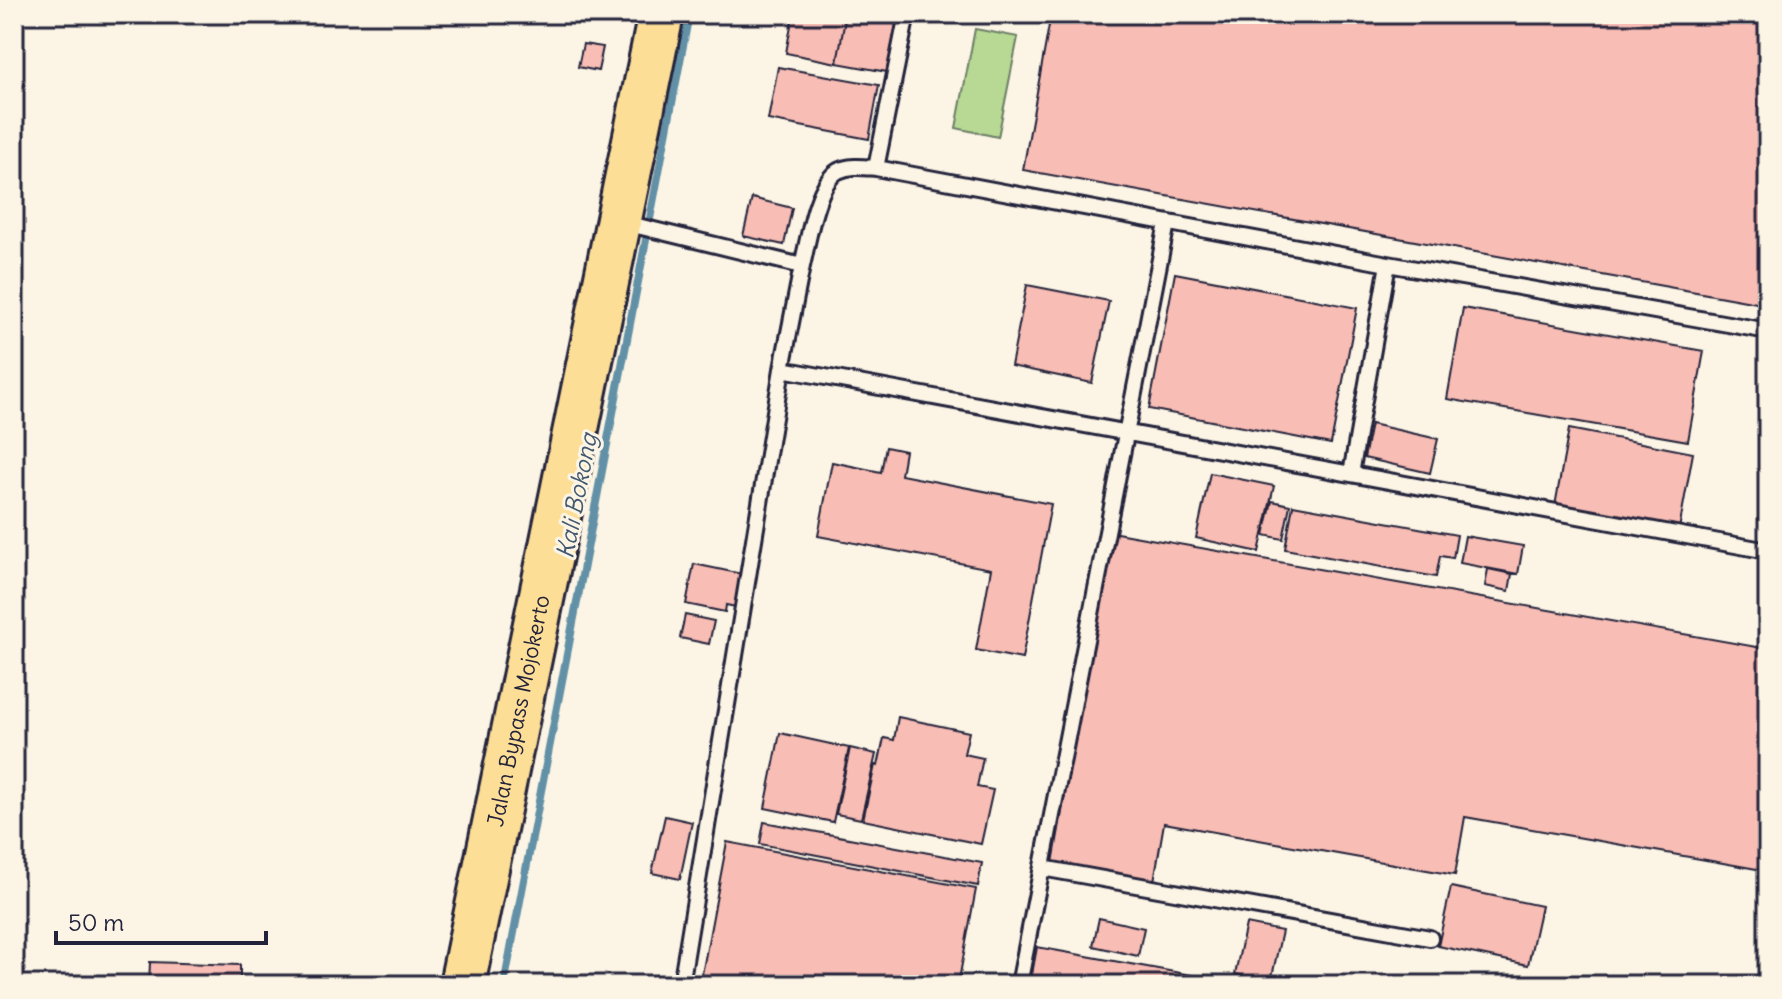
<svg xmlns="http://www.w3.org/2000/svg" width="1782" height="999" viewBox="0 0 1782 999" font-family="Delius,sans-serif">
  <rect width="100%" height="100%" fill="#fcf5e5"/>
  <filter id="ink" filterUnits="userSpaceOnUse"><feTurbulence type="fractalNoise" baseFrequency=".0125" numOctaves="2"/><feDisplacementMap in="SourceGraphic" scale="16" xChannelSelector="R" yChannelSelector="G"/><feConvolveMatrix kernelMatrix="1 2 1 2 8 2 1 2 1" color-interpolation-filters="sRGB"/></filter>
  <g filter="url(#ink)">
    <path fill="#b7d993" stroke="#6c7e67" stroke-width="2" d="M975,29L1018,37L998,137L956,128Z"/>
    <g fill="none" stroke-linecap="round" stroke-linejoin="round">
      <path stroke="#6290a6" stroke-width="8" d="M504,985L689,14"/>
    </g>
    <path fill="#f8bdb4" stroke="#22223b" stroke-width="2" d="M793,14H846L837,63L786,53Z
      M846,14H898L887,72L837,63Z
      M1051,14H1768V305L1023,170Z
      M583,44L603,47L598,71L578,67Z
      M778,67L879,85L869,139L768,120Z
      M752,198L792,208L784,245L743,236Z
      M1175,273L1357,308L1331,444L1149,409Z
      M1027,285L1109,301L1092,383L1011,366Z
      M1463,308L1704,351L1688,441L1447,399Z
      M1371,424L1438,439L1430,473L1364,458Z
      M1569,429L1693,453L1679,529L1555,506Z
      M886,447L905,451L901,475L1051,504L1022,659L976,650L991,569L818,536L832,462L881,472Z
      M1210,473L1274,486L1259,552L1196,538Z
      M1272,501L1290,505L1283,539L1264,535Z
      M1293,505L1457,535L1453,558L1440,556L1436,577L1285,549Z
      M1111,532L1768,649V871L1465,817L1455,875L1164,823L1154,881L1053,863Z
      M1465,536L1523,546L1518,574L1460,563Z
      M694,564L742,574L736,607L726,605L725,612L686,604Z
      M1488,569L1512,574L1509,591L1485,586Z
      M685,615L714,621L709,644L680,638Z
      M898,717L969,732L964,754L983,758L977,787L993,790L981,844L863,820L875,765L878,766L884,738L894,740Z
      M780,733L849,748L833,822L765,808Z
      M850,748L876,754L861,819L836,814Z
      M665,816L692,822L680,879L652,873Z
      M764,822L982,863L978,886L760,844Z
      M727,842L976,889L958,985H700Z
      M1451,887L1541,906L1528,965L1438,946Z
      M1099,918L1144,928L1138,956L1093,946Z
      M1246,924L1282,931L1271,981L1235,974Z
      M1037,947L1246,985H1030Z
      M150,962L240,965V985H149Z
      M1557,978L1589,985H1556Z"/>
    <g fill="none" stroke-linecap="round" stroke-linejoin="round">
      <defs>
        <path id="lane" d="M876,168L907,14
          M621,222L802,266C808,242 816,184 838,171C850,165 863,167 876,168L1388,264L1768,331
          M782,369L1768,551
          M1351,474L1388,264
          M1042,868L1430,938
          M681,985L782,369L802,266
          M1019,985L1167,223"/>
        <g id="highway">
          <path id="s1" d="M462,985L661,14"/>
        </g>
      </defs>
      <use href="#lane" stroke="#22223b" stroke-width="20"/>
      <use href="#highway" stroke="#22223b" stroke-width="50"/>
      <use href="#lane" stroke="#fcf5e5" stroke-width="14"/>
      <use href="#highway" stroke="#fdde96" stroke-width="44"/>
    </g>
  </g>
  <g text-anchor="middle" stroke-width="6" stroke-linejoin="round" paint-order="stroke">
    <g font-size="22" fill="#22223b" stroke="#fcf5e5">
      <text dy="8" stroke="none"><textPath href="#s1" startOffset="280">Jalan Bypass Mojokerto</textPath></text>
    </g>
    <g font-size="24" font-style="italic" fill="#425970" stroke="#fcf5e5">
      <text transform="translate(577 496) rotate(-79)" y="8">Kali Bokong</text>
    </g>
  </g>
  <rect width="1782" height="999" fill="none" stroke="#fcf5e5" stroke-width="48"/>
  <rect x="24" y="24" width="1734" height="951" fill="none" stroke="#22223b" stroke-width="3" filter="url(#ink)"/>
  <path d="M56 931v12h210v-12" fill="none" stroke="#22223b" stroke-width="4"/>
  <text x="68" y="931" font-size="24" fill="#22223b" stroke="#fcf5e5" stroke-width="6" paint-order="stroke">50 m</text>
</svg>
